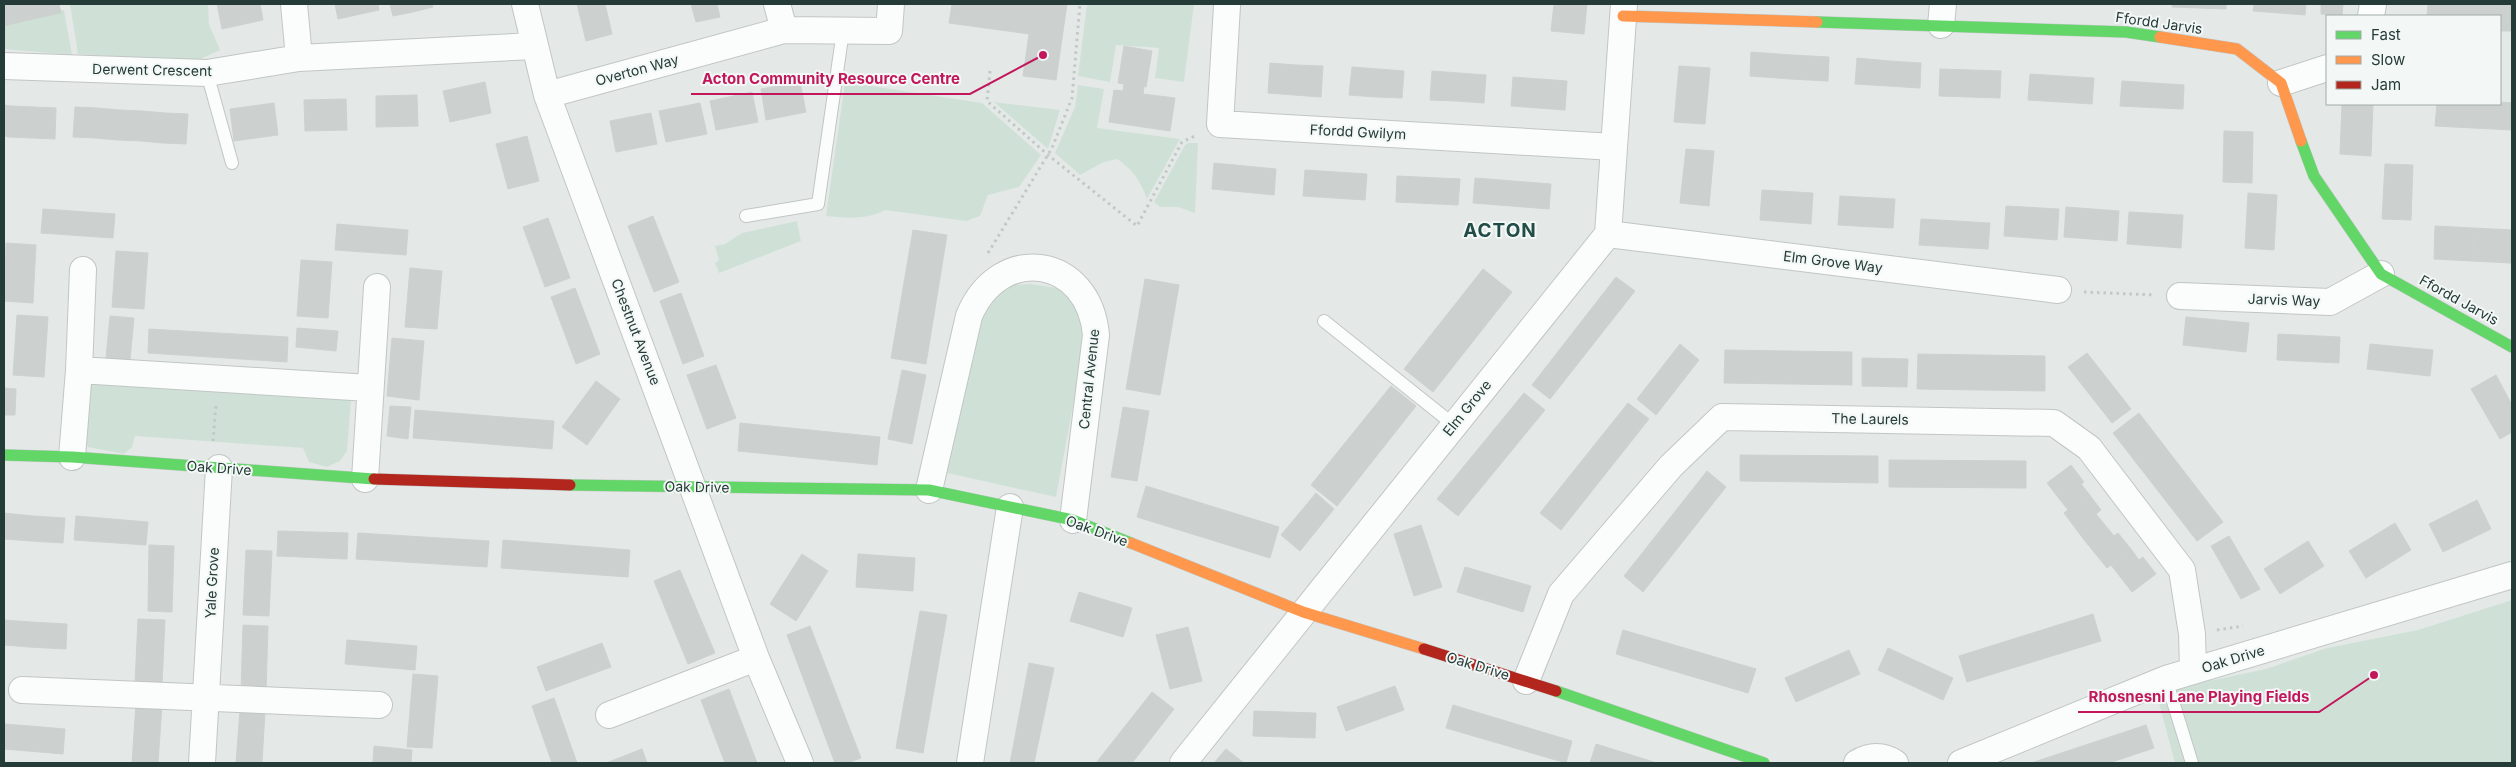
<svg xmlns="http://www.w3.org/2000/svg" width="2516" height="767" viewBox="0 0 2516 767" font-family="Inter,sans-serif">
  <rect width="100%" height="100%" fill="#e4e9e8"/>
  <path fill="#cfe1d7" d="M70,4H208L209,24L220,50L188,65L114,60L111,56L78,54Z
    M1087,4H1194L1184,82L1155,78L1159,48L1116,45L1110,82L1078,76Z
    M64,10L72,55L4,49V23Z
    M845,82L982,103L1041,155L1019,187L988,195L980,216L966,221L885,210C867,220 846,218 826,216Z
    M1078,85L1104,89L1097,128L1180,139L1147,199C1140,180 1133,170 1117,159L1104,162L1080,175L1055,153L1075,107Z
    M994,102L1060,110L1048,149Z
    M1188,143H1198L1195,213L1178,207H1160L1154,202L1185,145Z
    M797,221L801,241L719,273L715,263L719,260L715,246L725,244L742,233Z
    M1031,284L1064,289L1087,330L1056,497L947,473L973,328L994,294L1012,285Z
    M104,380L351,399L347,451L340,461L327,467L309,462L303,448L135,436L132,447L124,454L88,447L81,434L85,394L93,384Z
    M2512,600V763H2175L2156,692L2266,669L2327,648L2418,630Z"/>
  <path fill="#ccd0cf" stroke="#cdd2d1" d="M4,4H20L24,21L4,26Z
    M20,4H59L61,13L24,21Z
    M217,4H260L263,20L222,29Z
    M335,4H378L379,10L338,19Z
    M390,4H411L413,12L393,16Z
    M411,4H432L433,7L413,12Z
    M577,4H605L612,34L586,41Z
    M691,4H717L720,17L696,22Z
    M952,4H1067L1056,80L1023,76L1029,34L949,23Z
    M1554,4H1587L1584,34L1551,31Z
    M2172,4H2226V9L2172,7Z
    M2254,4H2306L2305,15L2253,11Z
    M2321,4H2343L2342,15L2321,14Z
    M2428,4H2512V31H2500V16H2427Z
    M1124,46L1152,51L1146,87L1144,86L1143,94L1175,98L1170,131L1109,122L1114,90L1123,91L1124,84L1118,83Z
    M1751,52L1792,55L1790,79L1750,76Z
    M1792,55L1829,57L1828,81L1790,79Z
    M1857,58L1889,61L1888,86L1855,84Z
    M1889,61L1921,63L1920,88L1888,86Z
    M1270,63L1296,65L1294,95L1268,93Z
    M1296,65L1323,66L1321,97L1294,95Z
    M1679,66L1710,68L1705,124L1674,122Z
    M1352,67L1378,69L1376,97L1349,95Z
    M1378,69L1404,71L1402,98L1376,97Z
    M1940,69L2001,71L2000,98L1939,96Z
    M1432,71L1459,73L1457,101L1430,100Z
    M1459,73L1486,75L1484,103L1457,101Z
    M2030,74L2094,78L2092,104L2028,100Z
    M1513,77L1540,79L1538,108L1511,106Z
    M1540,79L1567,81L1565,110L1538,108Z
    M2122,81L2184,85L2183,109L2120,106Z
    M485,82L491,113L450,122L443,91Z
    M800,82L806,112L766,120L761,89Z
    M752,92L758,122L716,130L710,101Z
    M417,95L418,126L376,127V96Z
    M346,99L347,130L305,131L304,100Z
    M2500,102L2512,103V130L2435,126L2437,104Z
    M274,103L278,135L234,141L230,109Z
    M700,103L707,134L666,142L659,111Z
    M2342,104H2373L2371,156L2340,154Z
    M4,105L11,106L9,137L4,136Z
    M11,106L34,107L32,138L9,137Z
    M34,107L56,108L55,139L32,138Z
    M75,107L97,108L95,138L73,137Z
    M97,108L120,110L118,140L95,138Z
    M120,110L142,111L141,141L118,140Z
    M142,111L165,113L163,143L141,141Z
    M165,113L188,114L186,144L163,143Z
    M651,113L657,144L616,152L610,121Z
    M2224,131L2253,132L2252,183L2223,182Z
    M527,136L539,181L508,189L496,144Z
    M1686,149L1714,151L1709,206L1680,203Z
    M1214,163L1276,169L1274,195L1212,189Z
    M2385,164L2413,165L2411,220L2382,219Z
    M1305,170L1367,174L1365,200L1303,196Z
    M1397,176L1460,179L1458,205L1396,202Z
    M1475,178L1551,184L1549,209L1473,203Z
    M1762,190L1813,193L1811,224L1760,220Z
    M2248,193L2277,195L2274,250L2245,248Z
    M1840,196L1895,199L1893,228L1838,225Z
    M2006,206L2059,209L2057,240L2004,236Z
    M2066,207L2119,211L2117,241L2064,237Z
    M43,209L115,214L113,238L41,233Z
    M2129,212L2183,215L2181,248L2127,244Z
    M653,216L679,282L654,292L628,226Z
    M548,218L570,278L545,287L523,227Z
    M1921,219L1990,223L1988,249L1919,245Z
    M337,224L408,230L406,255L335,250Z
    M2435,226L2474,228L2472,261L2434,259Z
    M2474,228L2512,230L2511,263L2472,261Z
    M913,230L947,235L926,364L891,358Z
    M6,243L36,245L33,303L4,301Z
    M116,251L148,253L144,309L112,307Z
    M301,260L332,262L328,318L297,316Z
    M410,268L442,271L437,329L405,327Z
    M1483,269L1512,292L1433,392L1404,369Z
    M1616,277L1635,291L1550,399L1532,385Z
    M1145,279L1179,285L1160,395L1126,389Z
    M575,288L600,354L576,364L551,297Z
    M681,293L704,356L683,364L660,301Z
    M17,315L48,317L44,377L13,375Z
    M110,316L134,318L130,360L106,358Z
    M2186,317L2249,323L2246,352L2183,345Z
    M297,328L338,331L336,351L296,347Z
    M149,329L288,337L287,362L148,353Z
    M2278,334L2340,337L2339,363L2277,360Z
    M392,338L424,341L419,400L387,396Z
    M1680,344L1699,360L1656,415L1637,399Z
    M2370,344L2433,350L2430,376L2367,369Z
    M1725,350L1852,352V385L1724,383Z
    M2087,353L2131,409L2112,423L2068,367Z
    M1918,354L2045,356V391L1917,389Z
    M1862,358L1908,359L1907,387L1862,386Z
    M716,365L736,418L707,429L687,375Z
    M902,370L926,375L912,444L888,439Z
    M2496,375L2512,405V432L2500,439L2471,389Z
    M596,381L620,399L587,445L562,427Z
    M1391,386L1416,406L1337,506L1311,485Z
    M4,388L16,389L15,415H4Z
    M1524,393L1545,410L1458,516L1437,499Z
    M1628,403L1649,419L1561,530L1540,513Z
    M390,406L411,407L408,439L387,436Z
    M1123,407L1149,411L1137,481L1111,477Z
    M415,410L554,421L552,449L413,438Z
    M2139,413L2223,522L2197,541L2113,433Z
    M740,423L880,437L877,465L738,451Z
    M1740,455L1878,456V483L1740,481Z
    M1889,460L2026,461V488L1889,487Z
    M2071,465L2084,482L2081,484L2089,494L2068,510L2047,483Z
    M1707,471L1726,487L1643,592L1624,576Z
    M1146,486L1279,527L1270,558L1137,517Z
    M1316,493L1334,509L1300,551L1281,535Z
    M2089,494L2101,510L2096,514L2105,525L2085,541L2064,513Z
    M2477,500L2491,529L2443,552L2429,524Z
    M4,513L33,516L31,541L4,539Z
    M33,516L65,518L63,543L31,541Z
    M76,516L148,522L146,545L74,540Z
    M2395,523L2411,550L2366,578L2349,551Z
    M1421,525L1442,587L1414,596L1394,534Z
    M2105,525L2114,536L2118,533L2131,549L2107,568L2085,541Z
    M278,531L348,533L347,559L277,556Z
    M358,533L489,541L487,567L356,559Z
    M2229,536L2260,589L2241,599L2211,546Z
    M503,540L630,550L628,577L501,568Z
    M2308,541L2324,566L2280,594L2264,569Z
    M149,545L174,546L172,612L148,611Z
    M2131,549L2139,560L2143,557L2156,574L2132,592L2111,565Z
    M246,550L272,551L269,616L243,615Z
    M802,554L828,571L796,621L770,604Z
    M858,554L915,558L913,591L856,587Z
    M1465,567L1531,586L1523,612L1457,592Z
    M680,570L715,653L688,664L654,581Z
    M1079,592L1132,608L1123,637L1070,621Z
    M920,611L947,615L923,753L896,748Z
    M2093,614L2101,641L1967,682L1959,656Z
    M138,619L165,620L162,685L135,684Z
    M4,620L31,622L29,647L4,645Z
    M31,622L67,624L66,649L29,647Z
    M243,625L268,626L266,693L241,692Z
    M810,626L861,758L847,763H835L787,635Z
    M1188,627L1202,681L1170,689L1156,635Z
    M1623,630L1756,669L1748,693L1616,654Z
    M347,640L417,646L415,670L345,664Z
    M602,643L611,667L546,691L537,667Z
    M1888,648L1953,678L1943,700L1878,670Z
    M1849,650L1860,674L1796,702L1785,678Z
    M1029,663L1054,668L1034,763H1010Z
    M413,674L438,676L432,748L407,747Z
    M1395,686L1404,710L1346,731L1337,707Z
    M729,689L757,763H725L701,700Z
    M1152,692L1174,709L1132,763H1096Z
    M554,698L577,763H552L532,706Z
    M136,704L162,705L158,763H132Z
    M1453,705L1572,741L1566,763L1446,728Z
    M240,710L265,711L262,763H236Z
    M1254,711L1316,713L1315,738L1253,736Z
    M4,724L30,726L28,751L4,749Z
    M2146,725L2154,748L2109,763H2031Z
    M30,726L65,729L63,754L28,751Z
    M1596,744L1657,763H1590Z
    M374,746L412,750L411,763H373Z
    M642,749L647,763H606Z
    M1226,749L1244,763H1214Z"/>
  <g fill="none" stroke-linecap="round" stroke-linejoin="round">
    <defs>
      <path id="lane" d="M207,73L232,163
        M746,216L818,204L843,31
        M1324,321L1454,425
        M2166,679L2192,763"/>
      <path id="street" d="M294,4L299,58
        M525,4L547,95L756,658L800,763
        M777,4L784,30
        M1227,6L1220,124L1614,147
        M2371,16L2373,4
        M1941,25L1943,4
        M4,66L207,73L299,58L534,46
        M2281,83L2327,68
        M547,95L784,30L889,31L891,4
        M1608,234L2058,290
        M2180,296L2330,302L2381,274
        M79,370L369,388
        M72,457L79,370L83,270
        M365,479L377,287
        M929,490L969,316C1000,242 1089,256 1096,335L1073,520
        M1526,681L1561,594L1671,466L1722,417L2054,423L2089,448L2182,570L2192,634L2193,671
        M22,690L379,705
        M609,715L756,658
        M202,763L219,468
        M970,763L1010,507
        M1183,763L1608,234L1624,4
        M1857,763C1870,755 1883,755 1895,763
        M1961,763L2166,679L2512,575"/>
      <path id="fast" d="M1817,22L2126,32L2160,37
        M2301,141L2314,176L2381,274L2512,347
        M4,455L72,457L374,479
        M570,485L929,490L1073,520L1131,543
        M1556,691L1764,763"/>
      <path id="slow" d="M1623,16L1817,22
        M2160,37L2237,49L2281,83L2301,141
        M1131,543L1303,612L1424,649"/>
      <path id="jam" d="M374,479L570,485
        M1424,649L1556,691"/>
    </defs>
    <use href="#lane" stroke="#c1c6c5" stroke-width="14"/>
    <use href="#street" stroke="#c1c6c5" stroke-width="28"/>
    <use href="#fast" stroke="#c0c7c5" stroke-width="12"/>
    <use href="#slow" stroke="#c0c7c5" stroke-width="12"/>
    <use href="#jam" stroke="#c0c7c5" stroke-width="12"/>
    <path stroke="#c1c9c8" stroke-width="3" stroke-dasharray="2.5 4" stroke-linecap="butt" d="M990,71L987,101L1048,155L1137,226L1182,142L1197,135
      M988,253L1052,148L1072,98L1080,4
      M2084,292L2155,295
      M213,441L216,405
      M2217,630L2243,626"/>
    <use href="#lane" stroke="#fbfcfc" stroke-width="12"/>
    <use href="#street" stroke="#fbfcfc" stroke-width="26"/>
    <use href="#fast" stroke="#63d668" stroke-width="11"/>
    <use href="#slow" stroke="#ff974d" stroke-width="11"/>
    <use href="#jam" stroke="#b3261e" stroke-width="11"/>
  </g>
  <g text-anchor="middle" stroke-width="4" stroke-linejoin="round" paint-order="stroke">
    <g font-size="14" fill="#243b38" stroke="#f3f8f6">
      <text transform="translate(2159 23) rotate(8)" y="5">Ffordd Jarvis</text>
      <text transform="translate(152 70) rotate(1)" y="5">Derwent Crescent</text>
      <text transform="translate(637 70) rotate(-15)" y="5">Overton Way</text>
      <text transform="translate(1358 132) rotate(3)" y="5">Ffordd Gwilym</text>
      <text transform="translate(1833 262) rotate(7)" y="5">Elm Grove Way</text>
      <text transform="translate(2284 300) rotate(2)" y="5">Jarvis Way</text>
      <text transform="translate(2459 300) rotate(29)" y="5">Ffordd Jarvis</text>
      <text transform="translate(636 332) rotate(69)" y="5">Chestnut Avenue</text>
      <text transform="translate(1089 379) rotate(-84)" y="5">Central Avenue</text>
      <text transform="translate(1467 408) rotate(-51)" y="5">Elm Grove</text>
      <text transform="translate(1870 419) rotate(1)" y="5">The Laurels</text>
      <text transform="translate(219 468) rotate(4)" y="5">Oak Drive</text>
      <text transform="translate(697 487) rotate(1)" y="5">Oak Drive</text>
      <text transform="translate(1097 531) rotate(20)" y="5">Oak Drive</text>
      <text transform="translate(212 583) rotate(-87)" y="5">Yale Grove</text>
      <text transform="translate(2233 659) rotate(-17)" y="5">Oak Drive</text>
      <text transform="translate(1478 666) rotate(17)" y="5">Oak Drive</text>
    </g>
    <g font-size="19" font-weight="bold" letter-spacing="1" fill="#214c47" stroke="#f3f8f6">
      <text x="1500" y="237">ACTON</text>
    </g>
  </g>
  <path fill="none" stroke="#c2185b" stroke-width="2" d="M1043 55L970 94H691M2374 675L2319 712H2078"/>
  <g fill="#c2185b" stroke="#f3f8f6" stroke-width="2">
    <circle cx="1043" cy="55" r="5"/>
    <circle cx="2374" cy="675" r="5"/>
  </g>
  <g font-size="15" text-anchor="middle" font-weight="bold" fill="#c2185b" stroke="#f3f8f6" stroke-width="4" stroke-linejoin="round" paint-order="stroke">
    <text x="831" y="84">Acton Community Resource Centre</text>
    <text x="2199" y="702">Rhosnesni Lane Playing Fields</text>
  </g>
  <rect width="2516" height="767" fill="none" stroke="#243b38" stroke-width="10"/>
  <rect x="2326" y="15" width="175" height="90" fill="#f3f8f6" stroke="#a0acaa"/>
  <rect x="2336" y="31" width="25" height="8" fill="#63d668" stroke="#a0acaa"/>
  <text x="2371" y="40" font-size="15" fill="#243b38">Fast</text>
  <rect x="2336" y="56" width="25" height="8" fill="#ff974d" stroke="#a0acaa"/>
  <text x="2371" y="65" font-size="15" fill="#243b38">Slow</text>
  <rect x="2336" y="81" width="25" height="8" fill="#b3261e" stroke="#a0acaa"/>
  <text x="2371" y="90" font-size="15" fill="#243b38">Jam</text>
</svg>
